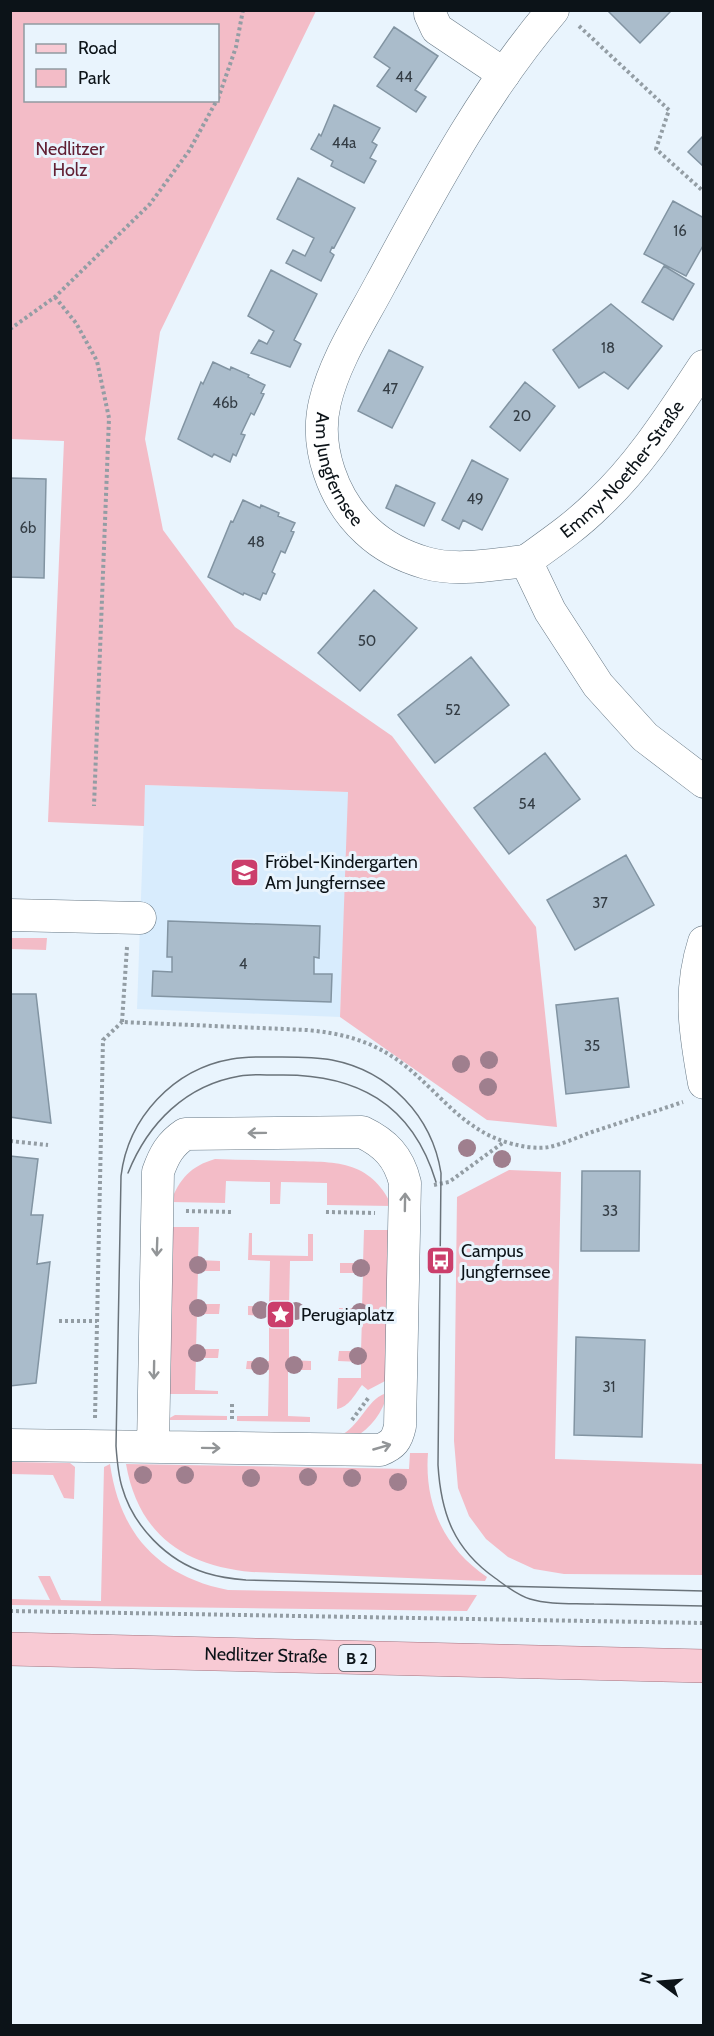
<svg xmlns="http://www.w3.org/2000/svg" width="714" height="2036" viewBox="0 0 714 2036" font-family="Cabin,sans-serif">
  <rect width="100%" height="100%" fill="#e9f4fd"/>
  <path fill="#d8ecfd" d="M145,785L349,792L340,1017L137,1009Z"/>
  <path fill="#f3bcc7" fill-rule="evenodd" d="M11,10L316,11L160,332L145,439L163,530L235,627L392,736L536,927L557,1127L487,1120L340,1017L348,792L145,785L144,826L48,822L64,441L11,439ZM26,26H218V100H26Z
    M11,938H47L46,950L11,949Z
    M215,1159C240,1160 265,1160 289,1161C334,1162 370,1159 392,1206L327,1205V1183L281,1182L280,1204H270V1182L226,1181L225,1203L171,1202C179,1179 191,1166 215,1159Z
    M509,1170L561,1172L555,1459L703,1464V1575L564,1574L534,1569L508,1557L486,1539L469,1516L458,1488L454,1441L457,1197Z
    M170,1227H199L198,1260L220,1261V1271H198L197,1304H220L219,1314H197L196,1349H219L218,1358H196L195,1390L218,1391V1394H166Z
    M364,1230H392L389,1379L368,1390L362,1385C355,1394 349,1407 337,1409L338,1378H361V1362L338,1361L339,1351H361L362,1317L339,1316V1308H362L363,1273H340V1263H363Z
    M249,1233H252V1255L308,1256V1234H313V1261H290L289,1306L312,1307V1316H289V1360L311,1361V1370H288V1416L310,1417V1422L237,1421V1416H268L269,1370L246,1369L247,1361H269V1316L248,1315V1306H269L270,1261L248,1260Z
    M388,1393C382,1413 372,1427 354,1438L343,1434C361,1424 369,1396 388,1393Z
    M175,1415L227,1416V1420H166Z
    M410,1453H428C424,1504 444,1548 487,1577L485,1581L252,1572C184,1566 138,1534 126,1464L409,1469Z
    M11,1462L70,1463L75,1467L74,1499L64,1498L53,1475L11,1474Z
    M110,1464C120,1534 158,1576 228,1590L477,1595L467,1611L11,1605V1599L50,1600L38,1576H50L61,1600L101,1601L104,1467Z"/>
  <path fill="#aabccb" stroke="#8294a2" stroke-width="1.5" d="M607,10H671V11L640,43Z
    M394,27L438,56L415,90L426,97L416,112L377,86L390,68L374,57Z
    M334,105L380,128L372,142L377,145L370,158L376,161L364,183L331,166L333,161L311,149L319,134L321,136Z
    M704,135V167L688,152Z
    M298,178L355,208L334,248L332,247L330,252L334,255L321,281L286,263L293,250L305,256L314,238L277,219Z
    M673,201L704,218V244L686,276L644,254Z
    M664,266L694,284L673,320L642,302Z
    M271,270L317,294L294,340L301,344L290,367L251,353L259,340L267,344L274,331L248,316Z
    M611,304L662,346L628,389L604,372L579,388L553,350Z
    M389,350L423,367L392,428L358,411Z
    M213,362L230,370L231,367L249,375L248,377L265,385L261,393L264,394L254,415L251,413L241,434L245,435L236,456L233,454L230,462L214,454L212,457L178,439L201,382L203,384Z
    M525,382L555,406L520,451L490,427Z
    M472,460L508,479L482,530L463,520L459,529L442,520Z
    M10,478L46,479L44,578L10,577Z
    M396,485L435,503L424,526L386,508Z
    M243,500L260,508L261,505L279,513L278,516L295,523L291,531L294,532L285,553L281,551L272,572L275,574L266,594L263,593L260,600L244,593L243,595L208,577L231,521L233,522Z
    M374,590L417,628L360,691L318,653Z
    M471,657L509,705L435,763L398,715Z
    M545,753L580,799L509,854L474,808Z
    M626,855L654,905L575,950L547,900Z
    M168,921L320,926L319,958L314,957V974H332L331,1002L152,996L153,971L172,972V957H167Z
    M10,994H36L51,1123L10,1117Z
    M618,998L629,1087L566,1094L556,1005Z
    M10,1156L38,1159L31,1215H43L37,1264L50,1262L36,1383L10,1386Z
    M582,1171H640L639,1251H581Z
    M576,1337L645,1340L642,1437L574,1435Z"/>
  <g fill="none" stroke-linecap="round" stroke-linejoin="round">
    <defs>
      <g id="minor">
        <path d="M430,10V14L437,29L504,74"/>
        <path id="s1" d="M553,10C483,92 432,189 381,283C361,321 335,360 325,402C314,447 333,500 367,531C383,546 405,557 426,563C458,572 494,564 526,561L550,611L598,685L645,737L704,782"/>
        <path id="s2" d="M526,561C551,543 576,526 598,504C640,465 672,414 704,366"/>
        <path d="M10,915L140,918"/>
        <path d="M704,942C688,992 695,1033 704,1083"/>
        <path d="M10,1445L380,1450C393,1445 397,1440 400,1426L405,1183C399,1157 385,1143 362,1132L185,1134C170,1144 164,1155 158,1172L153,1447"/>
      </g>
      <g id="major">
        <path id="s3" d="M10,1649L704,1666"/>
      </g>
    </defs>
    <use href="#minor" stroke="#677885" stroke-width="33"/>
    <use href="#major" stroke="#a3737f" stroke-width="34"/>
    <path stroke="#939da4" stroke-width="4" stroke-dasharray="3 3" stroke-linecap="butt" d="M579,26L669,110L656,149L704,192
      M218,99L236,47L243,10
      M55,297L76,323L97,361L109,418L94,806
      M10,329L55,297L150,204L189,151L217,100
      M127,947L122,1022L307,1030C338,1033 366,1039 393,1057C436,1085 459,1131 513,1144C524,1147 538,1149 549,1147C563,1144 578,1137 592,1132C622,1122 653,1112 683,1102
      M10,1141L48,1145
      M434,1185L449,1182L504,1142
      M186,1211L233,1212
      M326,1212L375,1213
      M59,1321H97
      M232,1404V1419
      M95,1418L103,1040L122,1022
      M352,1420L369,1397
      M10,1611L704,1623"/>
    <use href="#minor" stroke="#fff" stroke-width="32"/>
    <use href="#major" stroke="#f8cad4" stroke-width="33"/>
    <path stroke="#6a737a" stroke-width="1.5" d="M128,1173C148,1123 186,1085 240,1076C251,1074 264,1075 276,1075C356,1073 412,1103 436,1182
      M704,1591L246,1580C233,1579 219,1577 206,1573C167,1561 133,1526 122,1487C118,1474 117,1460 116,1446L121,1176C128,1118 173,1069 232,1059C248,1056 265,1057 282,1057C298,1057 316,1057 332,1060C389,1071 432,1116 441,1173L438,1465C441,1514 454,1549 495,1578C506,1586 517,1595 530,1599C550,1605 573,1603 594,1604C630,1605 667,1605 704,1606"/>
  </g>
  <g fill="#9f7f8e">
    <circle cx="489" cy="1060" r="9"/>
    <circle cx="461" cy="1064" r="9"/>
    <circle cx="488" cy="1087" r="9"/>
    <circle cx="467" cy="1148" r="9"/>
    <circle cx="502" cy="1159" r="9"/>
    <circle cx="198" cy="1265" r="9"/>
    <circle cx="361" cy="1268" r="9"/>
    <circle cx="198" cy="1308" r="9"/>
    <circle cx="261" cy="1310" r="9"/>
    <circle cx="296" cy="1311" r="9"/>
    <circle cx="360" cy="1312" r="9"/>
    <circle cx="197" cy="1353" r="9"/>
    <circle cx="358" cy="1356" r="9"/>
    <circle cx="294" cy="1365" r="9"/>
    <circle cx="260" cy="1366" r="9"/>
    <circle cx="143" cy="1475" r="9"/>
    <circle cx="185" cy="1475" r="9"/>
    <circle cx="308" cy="1477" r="9"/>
    <circle cx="251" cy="1478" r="9"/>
    <circle cx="352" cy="1478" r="9"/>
    <circle cx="398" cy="1482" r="9"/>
  </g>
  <defs><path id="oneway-shaft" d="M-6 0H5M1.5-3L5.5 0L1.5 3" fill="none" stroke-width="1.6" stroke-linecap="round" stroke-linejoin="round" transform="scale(1.5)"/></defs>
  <g stroke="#929597">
    <use href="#oneway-shaft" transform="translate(257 1133) rotate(179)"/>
    <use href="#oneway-shaft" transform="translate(405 1202) rotate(-89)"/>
    <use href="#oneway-shaft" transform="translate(157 1247) rotate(92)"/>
    <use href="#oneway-shaft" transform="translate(154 1370) rotate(91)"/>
    <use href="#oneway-shaft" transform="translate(382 1447) rotate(-16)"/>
    <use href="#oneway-shaft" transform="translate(211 1448) rotate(1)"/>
  </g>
  <defs>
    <symbol id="school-square" viewBox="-11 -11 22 22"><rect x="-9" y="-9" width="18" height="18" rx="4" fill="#cb3e6b" stroke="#e9f4fd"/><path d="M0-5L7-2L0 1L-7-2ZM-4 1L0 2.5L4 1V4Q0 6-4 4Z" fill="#fff"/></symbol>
    <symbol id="bus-square" viewBox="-11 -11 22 22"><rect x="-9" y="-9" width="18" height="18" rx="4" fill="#cb3e6b" stroke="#e9f4fd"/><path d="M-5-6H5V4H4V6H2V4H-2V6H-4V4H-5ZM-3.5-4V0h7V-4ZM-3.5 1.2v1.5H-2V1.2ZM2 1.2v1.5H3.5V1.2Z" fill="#fff"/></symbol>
    <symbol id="sight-square" viewBox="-11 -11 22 22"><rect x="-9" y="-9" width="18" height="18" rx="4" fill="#cb3e6b" stroke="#e9f4fd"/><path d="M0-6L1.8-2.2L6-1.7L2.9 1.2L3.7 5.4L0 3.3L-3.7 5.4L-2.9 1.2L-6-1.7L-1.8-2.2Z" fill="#fff"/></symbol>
  </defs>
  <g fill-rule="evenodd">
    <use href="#school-square" x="228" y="856" width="33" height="33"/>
    <use href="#bus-square" x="424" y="1244" width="33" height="33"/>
    <use href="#sight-square" x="264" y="1298" width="33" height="33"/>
  </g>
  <g text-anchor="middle" stroke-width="6" stroke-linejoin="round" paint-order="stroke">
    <g font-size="15" fill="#343d45">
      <text x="404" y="82">44</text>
      <text x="344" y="148">44a</text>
      <text x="680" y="236">16</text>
      <text x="608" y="353">18</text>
      <text x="390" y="394">47</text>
      <text x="225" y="408">46b</text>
      <text x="522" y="421">20</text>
      <text x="475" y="504">49</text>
      <text x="28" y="533">6b</text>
      <text x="256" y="547">48</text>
      <text x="367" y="646">50</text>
      <text x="453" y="715">52</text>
      <text x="527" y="809">54</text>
      <text x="600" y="908">37</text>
      <text x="243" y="969">4</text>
      <text x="592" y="1051">35</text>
      <text x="610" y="1216">33</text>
      <text x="609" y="1392">31</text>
    </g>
    <rect fill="#e9f4fd" stroke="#4e565d" stroke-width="1.5" x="339" y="1645" width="36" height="26" rx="4.5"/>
    <g font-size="16" font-weight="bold" fill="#0c1318">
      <text x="357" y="1664">B 2</text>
    </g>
    <g font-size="18" fill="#622034" stroke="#e9f4fd">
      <text x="70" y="155">Nedlitzer<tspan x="70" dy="21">Holz</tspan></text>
    </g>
    <g font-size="18" fill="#0c1318" stroke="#e9f4fd">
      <text dy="6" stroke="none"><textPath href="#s1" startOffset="526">Am Jungfernsee</textPath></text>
      <text dy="6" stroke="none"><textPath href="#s2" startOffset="134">Emmy-Noether-Straße</textPath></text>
      <text dy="6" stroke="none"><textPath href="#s3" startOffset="256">Nedlitzer Straße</textPath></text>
    </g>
    <g font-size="18" fill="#0c1318" stroke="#e9f4fd" text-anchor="start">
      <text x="265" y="868">Fröbel-Kindergarten<tspan x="265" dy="21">Am Jungfernsee</tspan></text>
      <text x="461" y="1257">Campus<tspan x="461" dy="21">Jungfernsee</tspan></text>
      <text x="301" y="1321">Perugiaplatz</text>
    </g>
  </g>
  <rect width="714" height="2036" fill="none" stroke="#0c1318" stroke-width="24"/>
  <rect x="24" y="24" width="195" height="78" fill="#e9f4fd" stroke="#919aa1" stroke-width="1.5"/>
  <rect x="36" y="44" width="30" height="9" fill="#f8cad4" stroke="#919aa1" stroke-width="1.5"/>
  <text x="78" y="54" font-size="18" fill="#0c1318">Road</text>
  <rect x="36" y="69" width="30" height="18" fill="#f3bcc7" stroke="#919aa1" stroke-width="1.5"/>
  <text x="78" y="84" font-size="18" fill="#0c1318">Park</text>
  <g transform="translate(660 1982) rotate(286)" stroke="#e9f4fd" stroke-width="4.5" paint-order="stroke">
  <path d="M0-4.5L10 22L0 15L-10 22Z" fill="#0c1318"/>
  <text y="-9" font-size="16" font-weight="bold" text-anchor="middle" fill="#0c1318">N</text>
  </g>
</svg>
